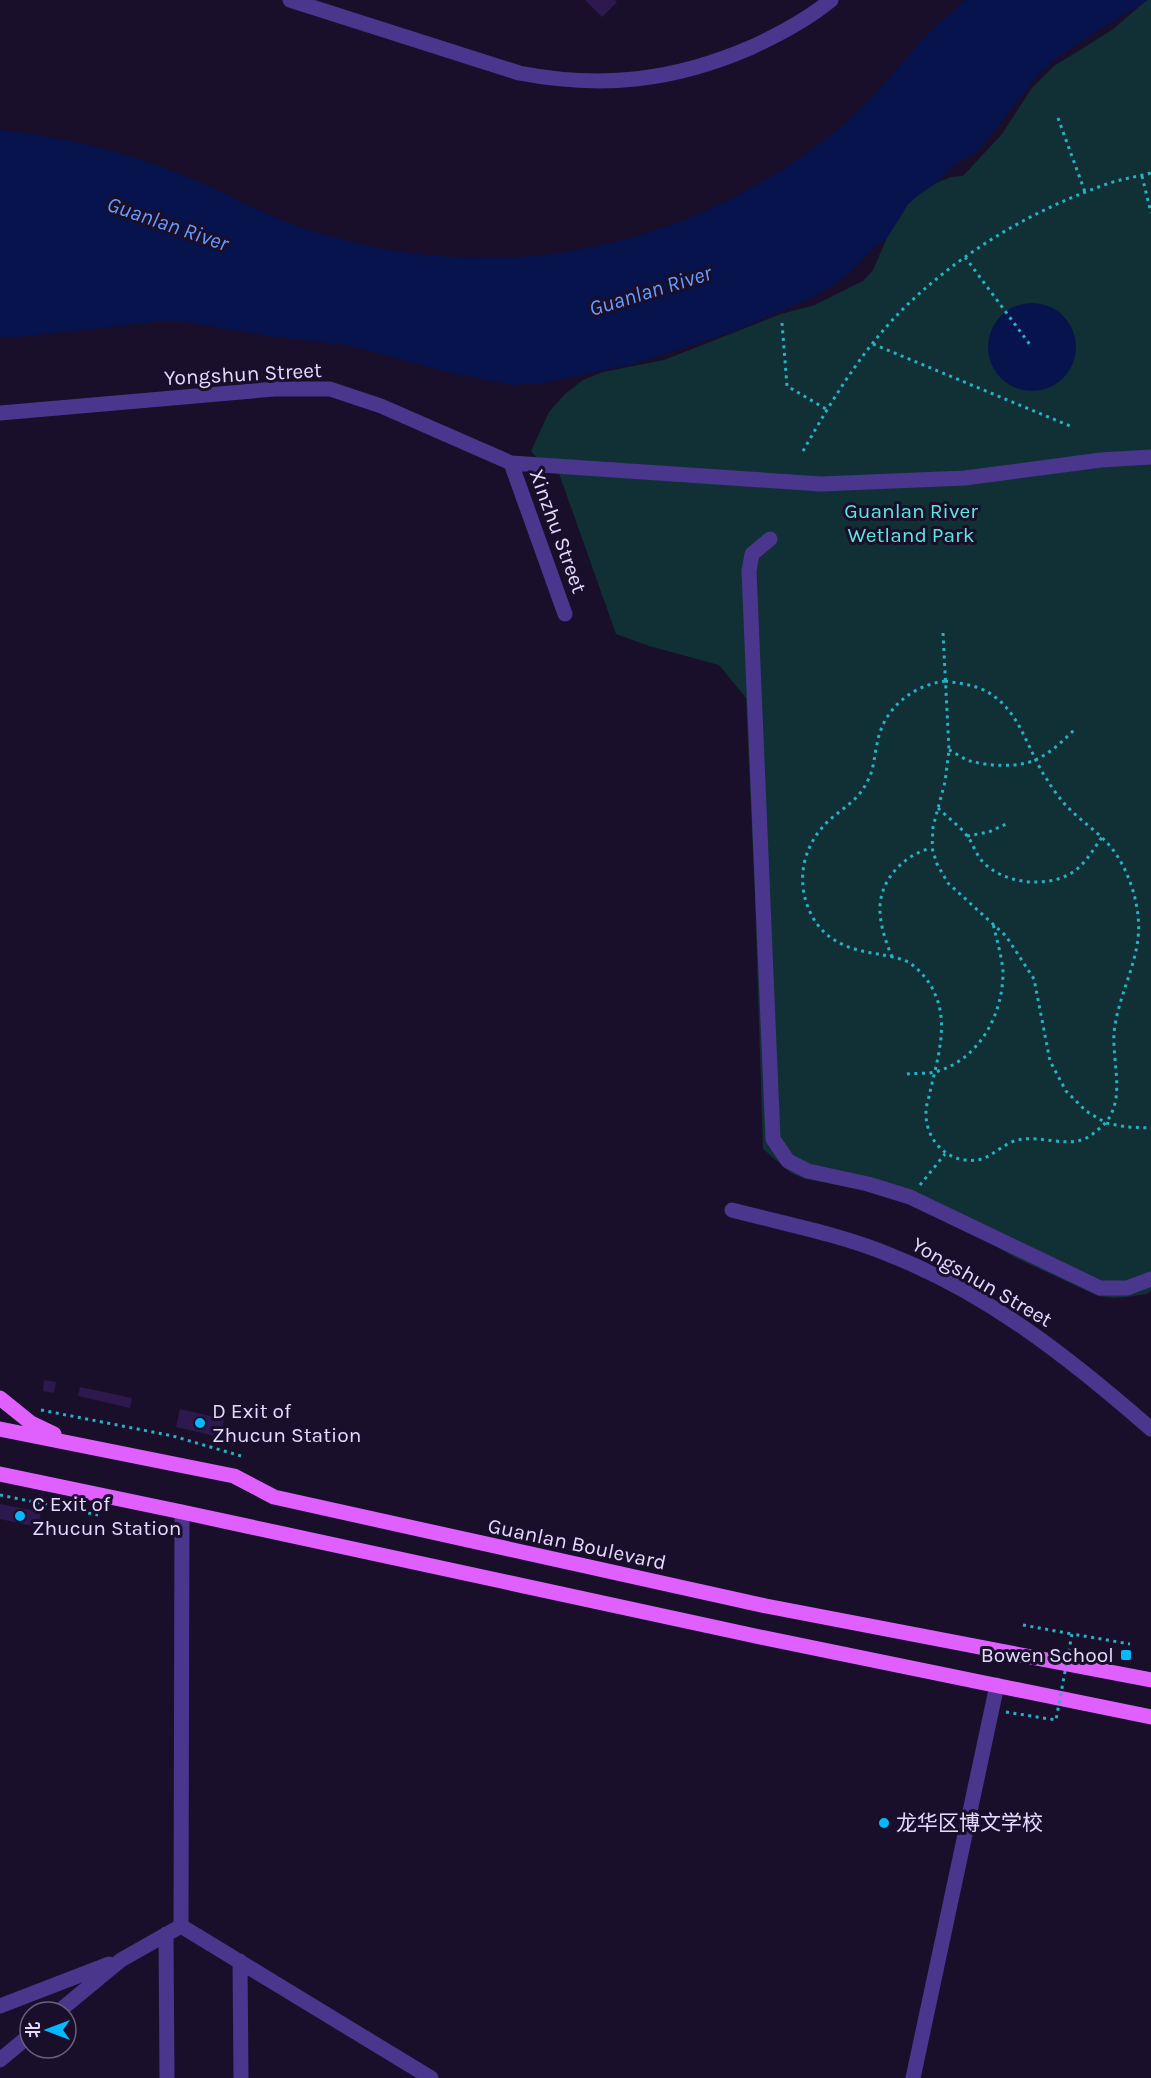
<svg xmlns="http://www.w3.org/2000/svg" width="1151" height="2078" viewBox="0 0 1151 2078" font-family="Karla,'Noto Sans SC',sans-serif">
  <rect width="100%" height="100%" fill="#190f2b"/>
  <path fill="#113035" d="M1147,0H1151V1291L1146,1294L1127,1297L1113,1298L1098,1296L1016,1258L967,1230L915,1206L869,1191L805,1179L791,1173L763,1149L755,898L746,698L719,665L649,646L616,634L555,462L538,460L531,451L549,412L565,394L583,380L603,372L664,360L781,314L815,305L863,281L873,270L887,238L908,204L921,193L936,183L951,177L963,176L1002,134L1032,88L1054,66L1112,30Z"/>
  <path fill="#07134c" d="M965,0H1148L1077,44L1058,57L1038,75L986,141L976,152L954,165L936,183L921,193L908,204L887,238L872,249L845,277L812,298L732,332L633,364L542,383L513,385L443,371L347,345L275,337L186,322H153L28,336L0,338V130C64,137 128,152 187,177C230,195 271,219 316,232C499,289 688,251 837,130C869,104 894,71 922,40C935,26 951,13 965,0Z
    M988 347a44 44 0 1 1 88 0a44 44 0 1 1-88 0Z"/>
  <path fill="#2d194d" d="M585,0H615L617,2L602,17Z
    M44,1380L56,1382L54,1393L43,1391Z
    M80,1387L132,1398L130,1408L78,1396Z
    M180,1409L224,1419L220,1437L176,1427Z
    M0,1504L41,1512L38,1527L0,1519Z"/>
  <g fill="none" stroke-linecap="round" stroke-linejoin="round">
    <path stroke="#27b1c5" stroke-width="3" stroke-dasharray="3 4.5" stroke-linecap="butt" d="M1058,118L1085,192
      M1142,176L1151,213
      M965,257L1031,346
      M782,323L787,386L826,409
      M873,344L1070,426
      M803,451C832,400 863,348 906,306C962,252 1032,210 1107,184C1121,179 1136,177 1151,173
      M943,633L949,750L945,782L933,827L932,848L937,864L948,883L1006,936L1034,979L1050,1061L1066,1091L1086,1111L1106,1123L1127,1127L1151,1128
      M945,681C963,684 980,685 995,697C1022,717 1029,754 1048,781C1052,788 1058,796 1063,802C1079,821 1102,833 1116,854C1128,872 1136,895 1138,916C1143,957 1118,992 1114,1033C1112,1064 1128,1105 1100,1128C1095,1132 1090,1137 1084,1139C1064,1147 1040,1135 1018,1140C1003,1143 992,1158 977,1160C948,1164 925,1140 926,1112C926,1105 929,1098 930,1092C937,1061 949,1025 935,994C930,982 921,971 910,963C901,958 888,956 878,954C851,950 826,942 812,916C797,888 800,854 821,829C835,811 856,805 867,782C874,770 874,757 877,744C883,709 911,686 945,681Z
      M949,750C956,753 963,759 970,761C989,766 1017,768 1035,760C1051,753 1064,740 1076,728
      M938,808C947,817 960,826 968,837C973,844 976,854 982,861C1002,883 1042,888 1068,875C1084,867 1092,851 1102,837
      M967,836L989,832L1006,824
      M892,957C885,940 877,917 881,898C886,873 908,854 931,848
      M907,1074C916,1073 927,1074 935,1072C979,1060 1003,1015 1003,972C1002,956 996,938 993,923
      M920,1185L945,1154
      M41,1410L173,1436L241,1456
      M0,1495L98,1515
      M1023,1625L1072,1634"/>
    <path stroke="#4a368d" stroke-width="15" d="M290,0L519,73C602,89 674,81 752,47C780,34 807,20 831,0
      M0,413L275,389H330L381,406L511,463L821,484L965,478L1101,460L1151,457
      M511,463L565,614
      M770,539L752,554L749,571L773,1139L788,1161L808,1171L868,1184L910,1197L1100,1288H1127L1151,1279
      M732,1210C785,1224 839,1234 890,1255C989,1294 1072,1360 1151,1429
      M182,1512L181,1926L431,2078
      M166,1934L167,2078
      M240,1961L241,2078
      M0,2006L109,1964
      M58,2012L121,1960L181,1926
      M0,2060L30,2035
      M913,2078L997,1685"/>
    <path stroke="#e060ff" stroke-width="15" d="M0,1398L31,1423L54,1434
      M0,1429L234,1476L274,1497L766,1606L1151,1680
      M0,1474L182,1512L760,1637L1151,1717"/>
    <path stroke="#27b1c5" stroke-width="3" stroke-dasharray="3 4.5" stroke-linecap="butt" d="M1006,1712L1056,1720L1072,1634L1130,1644"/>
  </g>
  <g fill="#05b8ff" stroke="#190f2b" stroke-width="2">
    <circle cx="200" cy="1423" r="6"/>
    <circle cx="20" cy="1516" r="6"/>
    <rect x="1120" y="1649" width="12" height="12" rx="3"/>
    <circle cx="884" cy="1823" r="6"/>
  </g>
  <g text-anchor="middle" stroke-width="6" stroke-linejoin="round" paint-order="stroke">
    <g font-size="21" fill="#e4d9ff" stroke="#190f2b">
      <text transform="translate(243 374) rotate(-3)" y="7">Yongshun Street</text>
      <text transform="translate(558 531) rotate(70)" y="7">Xinzhu Street</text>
      <text transform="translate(982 1282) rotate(30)" y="7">Yongshun Street</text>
      <text transform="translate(577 1544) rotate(12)" y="7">Guanlan Boulevard</text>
    </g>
    <g font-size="21" fill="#5be9df" stroke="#190f2b">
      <text x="911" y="518">Guanlan River<tspan x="911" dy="24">Wetland Park</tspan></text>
    </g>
    <g font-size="21" fill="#e4d9ff" stroke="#190f2b" text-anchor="start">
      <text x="212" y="1418">D Exit of<tspan x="212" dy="24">Zhucun Station</tspan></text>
      <text x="32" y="1511">C Exit of<tspan x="32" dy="24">Zhucun Station</tspan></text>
      <text x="1114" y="1662" text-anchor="end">Bowen School</text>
      <text x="896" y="1830">龙华区博文学校</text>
    </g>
    <g font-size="22" font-style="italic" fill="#679dff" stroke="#190f2b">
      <text transform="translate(168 223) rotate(19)" y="8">Guanlan River</text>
      <text transform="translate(650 290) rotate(-17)" y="8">Guanlan River</text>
    </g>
  </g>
  <g transform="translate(48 2030) rotate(270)"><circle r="28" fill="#190f2b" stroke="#6a6080" stroke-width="1.5"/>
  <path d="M0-4.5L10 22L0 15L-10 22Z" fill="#05b8ff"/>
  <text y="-9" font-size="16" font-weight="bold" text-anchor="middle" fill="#e4d9ff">北</text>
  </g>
</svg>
